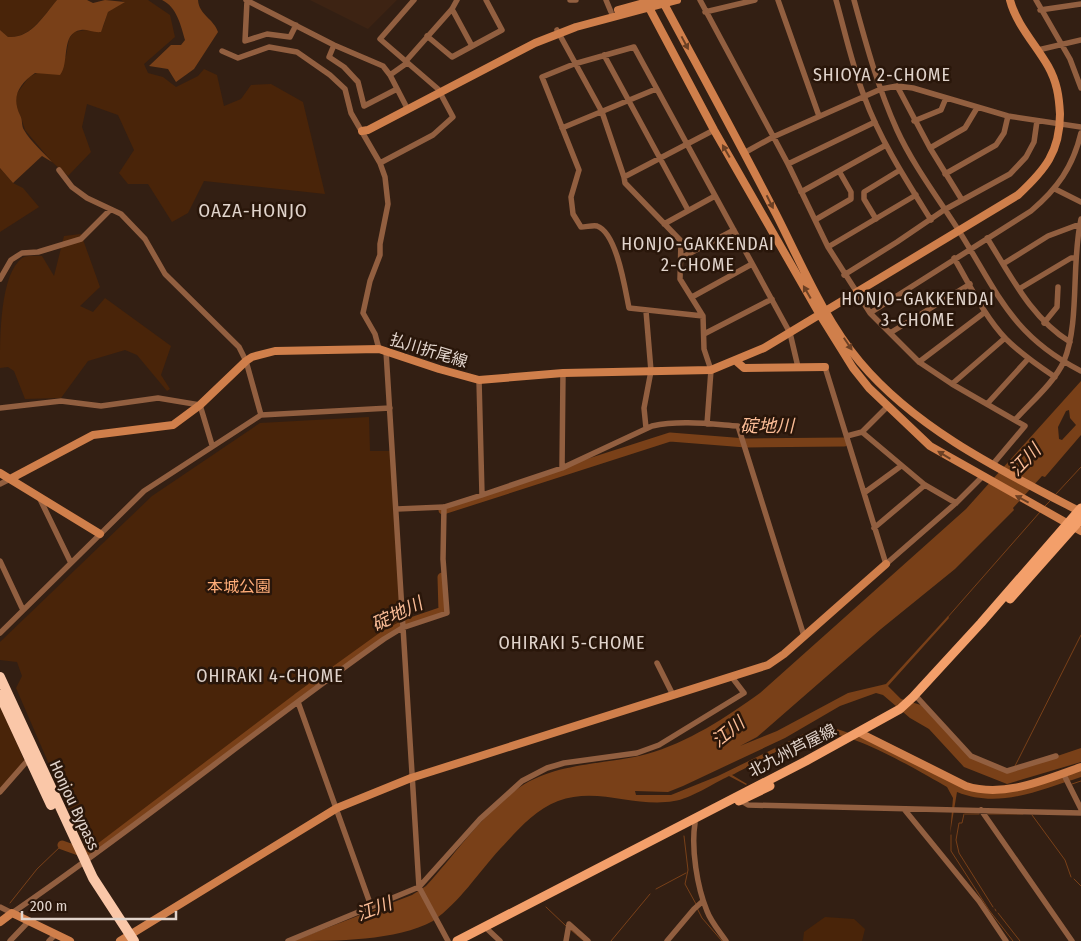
<svg xmlns="http://www.w3.org/2000/svg" width="1081" height="941" viewBox="0 0 1081 941" font-family="'Fira Sans Condensed','Noto Sans JP',sans-serif">
  <rect width="100%" height="100%" fill="#331f13"/>
  <path fill="#3d2313" d="M310,0H397L368,29Z"/>
  <path fill="#492409" d="M0,0H57C44,15 30,39 8,37L0,30Z
    M121,0H148L170,15L175,37L144,64L148,73L163,77L176,87L198,76L204,69L217,75L224,106L241,99L251,85L271,84L303,102L325,194L204,181L188,213L172,222L148,184H128L119,173L134,150L118,115L87,104L82,127L91,152L68,176L52,162L25,130L21,117L16,107L15,97L18,92L29,77L39,72L49,74L66,56L69,39L74,32L103,27L108,12L124,2Z
    M0,168L13,183L23,188L39,207L0,232Z
    M81,234L100,287L80,306L93,312L105,298L171,346L161,375L170,389L167,391L137,355L125,350L88,361L61,398L25,399L14,371L8,367L0,368C0,336 0,275 22,258C27,255 36,256 42,256L54,276L64,236Z
    M369,417L370,451H391L401,625L390,630L295,698L91,853L87,852L16,688L22,676L17,662L0,660V642L152,496L260,423Z
    M0,705L25,762L0,793Z
    M825,917L854,919L865,929L862,941H803L804,932Z"/>
  <path fill="#794018" fill-rule="evenodd" d="M57,0H87L93,3L105,0L125,2L108,12L101,32C94,33 87,29 81,30C60,33 70,63 60,75L35,73C19,84 11,97 20,115C23,120 21,125 24,130C31,142 43,152 52,162L42,156L13,183L0,168V30L8,37C31,39 44,15 57,0Z
    M162,0H198C199,15 214,19 218,32L194,69L176,82L168,69L149,66L171,45H181L185,40C181,26 177,7 162,0Z
    M1081,381V435L1045,477L1042,476L1013,508L1014,510L955,569L881,629L757,737L740,746L777,731L848,693L886,684L948,616L949,618L888,686L901,699L921,705L970,757L1007,773L1081,748V762L1007,784L964,767L929,729L910,718L883,695L876,693L840,706L785,738L683,786L668,792L635,791L636,795H671L718,776L810,731L834,728L846,732L872,741L983,793L1081,771V777C1040,790 999,809 957,792L950,834L953,798L947,787C919,771 852,731 822,733C805,734 751,766 732,775L747,784L746,785L729,776C714,783 690,799 674,801C635,808 597,786 558,801C534,810 517,831 500,849C478,873 460,902 433,921C397,941 335,941 293,941L412,895L426,886C456,854 483,812 520,787C557,762 605,765 647,754C687,743 727,717 760,693L966,509ZM1069,410L1070,418L1076,425L1062,440L1059,439L1058,427L1066,411Z"/>
  <g fill="none" stroke-linecap="round" stroke-linejoin="round">
    <path stroke="#794018" stroke-width="1" d="M1056,494L1081,467
      M1044,507L1050,501
      M947,618L1040,512
      M1015,766L1081,635
      M1072,784L1081,781
      M964,814L962,823H959L956,840L959,853L993,907
      M965,814H979
      M988,814H1023
      M1032,815L1065,860L1071,877
      M951,835V851L989,910L1013,941
      M684,836L688,870L685,884L696,904
      M1074,879L1081,886
      M656,889L686,873
      M10,903L37,869L62,845
      M546,907L566,926
      M697,908L702,918L722,941
      M995,909L996,911
      M998,913L1020,941
      M571,930L584,941
      M611,941L650,894"/>
    <path stroke="#794018" stroke-width="9" d="M443,510L670,437L746,443L844,442
      M62,845L90,855L297,698L383,636L405,624L443,611L442,577"/>
    <path stroke="#925f40" stroke-width="5.5" d="M246,0L334,45L383,66L390,75L406,106
      M570,0H576
      M606,0L611,12
      M700,0L788,164L828,247L870,313L919,362L952,384L1025,426L993,464
      M778,0L819,116
      M836,0C845,32 852,65 864,96C880,140 906,180 931,220
      M854,0C866,44 878,88 897,130C913,165 938,198 959,231C998,293 1011,335 1081,371
      M1036,0L1070,59L1081,88
      M247,1L245,41L267,34L290,37L296,25
      M452,9L472,46
      M1040,10L1081,4
      M705,12L755,0
      M557,30L602,112L624,177L714,130
      M427,36L452,57L502,30L486,0
      M334,45L329,57L344,67L358,82L364,106L397,89
      M1038,50L1081,40
      M222,51L238,58L269,47L297,52L330,75L345,89L351,113L380,163L385,177L388,204L380,244V255L370,281L363,313L375,334L379,349
      M604,55L688,210
      M406,61L452,9L457,0
      M390,75L407,63
      M897,86L930,148L962,200
      M914,121L941,110L946,98
      M562,128L656,89
      M930,148L965,128L977,108
      M744,153L773,137L881,89L897,86L913,88L1008,116L1081,127
      M380,163L433,135L453,117L438,89L380,39L414,0
      M788,164L875,122
      M59,170L72,187L87,198L121,214L145,239L165,274L239,347L246,361L261,415
      M945,174L996,145L1004,133L1008,116
      M624,177L625,183L681,241L680,279L703,316L704,349L711,370L707,424
      M1055,189L1081,202
      M801,192L886,145
      M876,219L864,199V192L900,170
      M815,220L851,199V192L839,171
      M664,224L715,196
      M987,238C1011,276 1031,318 1070,342
      M828,247L916,195
      M681,258L734,230
      M954,258C970,285 984,316 1006,339C1021,354 1037,365 1055,377
      M1003,264L1048,236L1080,224
      M844,275L897,242L944,210L1010,174L1026,157L1034,142L1037,121
      M0,279L11,260L22,253L38,252L81,239L110,210
      M1019,289L1071,258H1075
      M692,297L752,264
      M870,313L1031,211C1057,189 1073,167 1081,133
      M703,316L629,308C625,289 617,233 597,226C593,225 586,227 581,227L573,214L571,197L579,170L542,77L574,64L634,47L790,333L798,367
      M1044,323L1057,307L1058,287
      M890,333L970,284
      M704,334L772,299
      M386,351L419,887L448,941
      M919,362L985,312
      M825,367L886,564L956,503L982,477
      M479,380L482,495
      M952,384L1005,338
      M987,404L1028,359
      M887,407L862,432L925,485L956,503
      M0,408L61,401L101,406L158,398L200,405L212,445
      M1015,420C1031,402 1054,383 1064,361C1080,322 1071,262 1081,219
      M646,428L644,408L651,371L646,311
      M847,436L862,432
      M562,468L563,373
      M0,484L10,479
      M864,493L901,466
      M39,497L71,563
      M397,509L444,507L482,495L562,468L652,426C680,420 710,424 738,426L804,636
      M874,528L925,485
      M0,561L23,610
      M0,633L144,491L261,415L390,408
      M657,663L673,695
      M915,695L971,756L1007,771L1056,756
      M298,702L371,906
      M1063,773L1081,809
      M0,792L28,760
      M740,800L748,805L1081,813
      M904,809L979,901L1006,941
      M981,810L1072,941
      M695,823C691,848 697,887 707,911C711,922 720,932 726,941
      M0,907L12,913C139,826 258,728 384,639L402,628L447,613L443,559L444,507
      M484,926L500,941
      M10,941L29,921
      M49,941L56,934
      M288,941L419,887L480,819L522,781L547,768L564,763L637,753L659,745L744,693L731,676
      M566,941L569,924L588,941
      M667,941L694,909L703,901"/>
    <path stroke="#d07f4b" stroke-width="8" d="M645,0L714,130L820,315L853,368L869,388L930,446L1081,531
      M662,0C700,71 739,142 776,214C801,263 824,319 860,362C917,430 1004,472 1081,512
      M618,10L655,0
      M362,131L368,130L535,43L576,27L677,0
      M736,361L744,368L825,367
      M0,473L100,534
      M10,479L93,435L173,425L200,405L246,361L252,357L275,351L379,349L439,369L479,380L563,373L711,370L764,348L1018,195C1045,170 1060,152 1060,114C1059,96 1057,82 1048,66C1036,45 1016,24 1010,0
      M860,733L966,786C1004,798 1044,780 1081,767
      M0,922L12,913L70,941
      M120,941L337,808L411,778L768,665L784,654L886,564"/>
    <path stroke="#f39f6a" stroke-width="9" d="M1010,599L1081,519
      M739,801L770,786
      M457,941L806,761L900,709L913,697L981,623L1081,508"/>
    <path stroke="#fac7a8" stroke-width="10" d="M0,677L93,878L134,941
      M0,695L51,805"/>
  </g>
  <defs><path id="oneway-solid" d="M-6-.8H1V-3.2L6.5 0L1 3.2V.8H-6Z" transform="scale(1.25)"/></defs>
  <g fill="#6c4024">
    <use href="#oneway-solid" transform="translate(685 43) rotate(62)"/>
    <use href="#oneway-solid" transform="translate(726 151) rotate(-120)"/>
    <use href="#oneway-solid" transform="translate(770 202) rotate(63)"/>
    <use href="#oneway-solid" transform="translate(807 292) rotate(-120)"/>
    <use href="#oneway-solid" transform="translate(848 344) rotate(56)"/>
    <use href="#oneway-solid" transform="translate(944 455) rotate(-149)"/>
    <use href="#oneway-solid" transform="translate(1022 499) rotate(-152)"/>
  </g>
  <g text-anchor="middle" stroke-width="5" stroke-linejoin="round" paint-order="stroke">
    <g font-size="16" fill="#e1d4cc" stroke="#29160a">
      <text transform="translate(429 350) rotate(17)" y="6">払川折尾線</text>
      <text transform="translate(792 750) rotate(-27)" y="6">北九州芦屋線</text>
      <text transform="translate(75 805) rotate(65)" y="6">Honjou Bypass</text>
    </g>
    <g font-size="16" fill="#feac78" stroke="#29160a">
      <text x="239" y="592">本城公園</text>
    </g>
    <g font-size="18" letter-spacing="1" fill="#e1d4cc" stroke="#29160a">
      <text x="882" y="81">SHIOYA 2-CHOME</text>
      <text x="698" y="250">HONJO-GAKKENDAI<tspan x="698" dy="21">2-CHOME</tspan></text>
      <text x="918" y="305">HONJO-GAKKENDAI<tspan x="918" dy="21">3-CHOME</tspan></text>
      <text x="572" y="649">OHIRAKI 5-CHOME</text>
      <text x="270" y="682">OHIRAKI 4-CHOME</text>
    </g>
    <g font-size="18" font-style="italic" fill="#fabc96" stroke="#29160a">
      <text x="767" y="432">碇地川</text>
      <text transform="translate(1025 460) rotate(-46)" y="6">江川</text>
      <text transform="translate(397 614) rotate(-26)" y="6">碇地川</text>
      <text transform="translate(728 732) rotate(-39)" y="6">江川</text>
      <text transform="translate(374 909) rotate(-21)" y="6">江川</text>
    </g>
    <g font-size="19" letter-spacing="1" fill="#e1d4cc" stroke="#29160a">
      <text x="253" y="217">OAZA-HONJO</text>
    </g>
  </g>
  <path d="M22 911v8h154v-8" fill="none" stroke="#e1d4cc" stroke-width="2.5"/>
  <text x="30" y="911" font-size="15" fill="#e1d4cc" stroke="#29160a" stroke-width="4" paint-order="stroke">200 m</text>
</svg>
